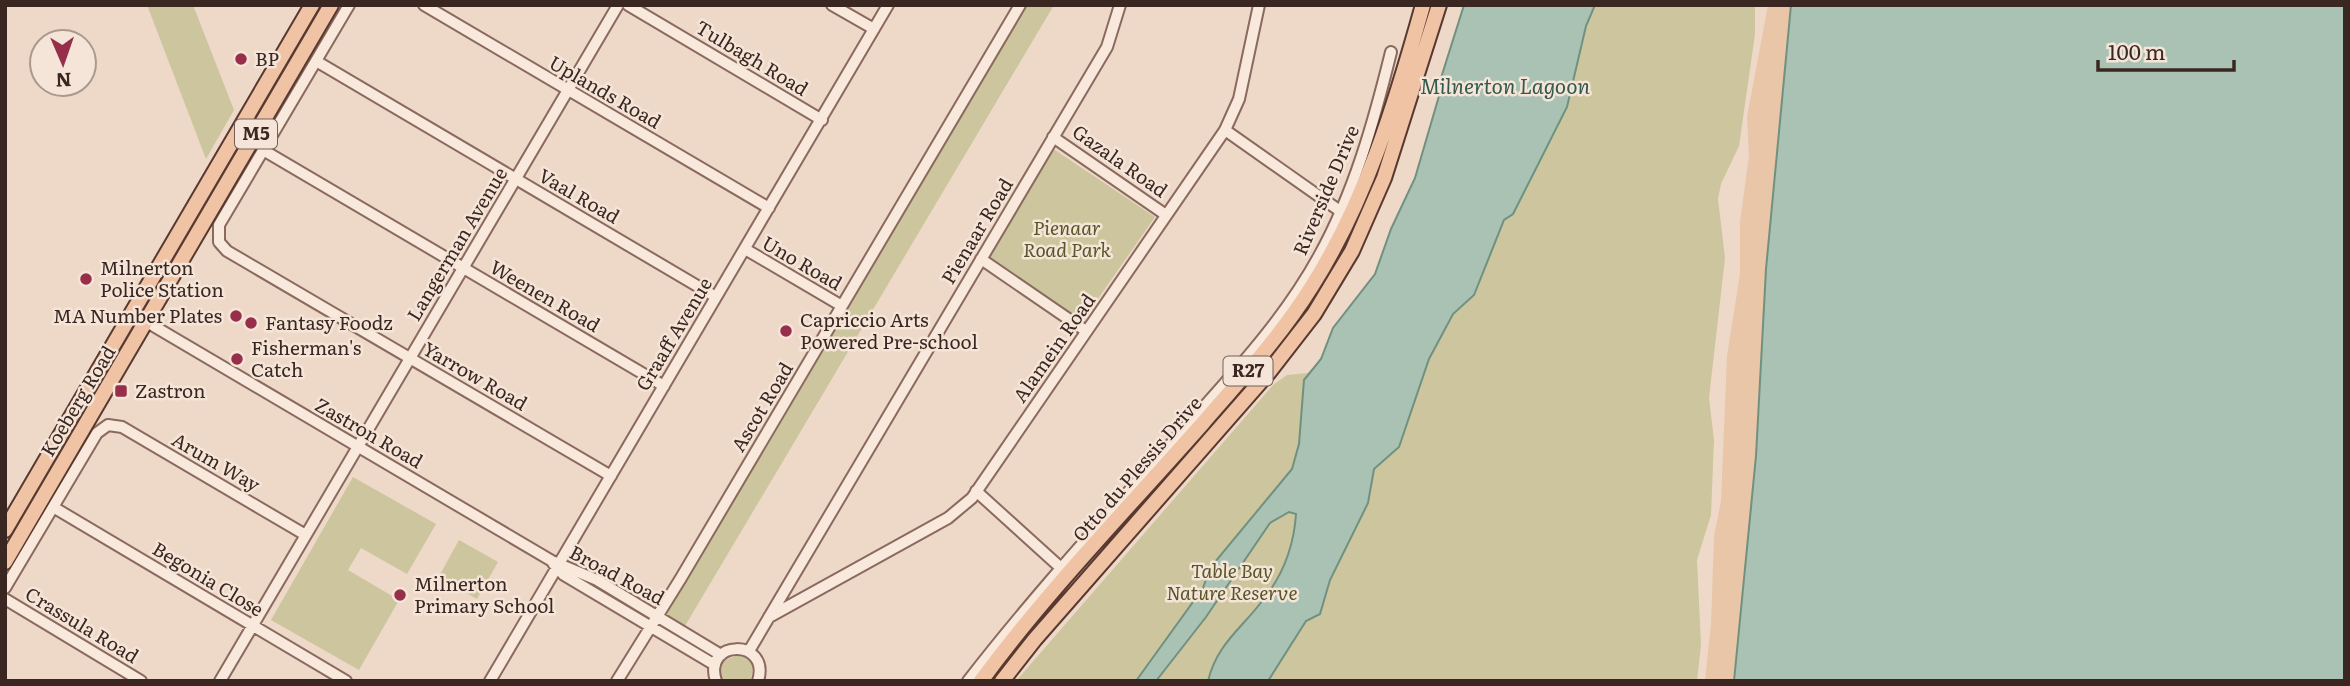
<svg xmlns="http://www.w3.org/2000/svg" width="2350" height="686" viewBox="0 0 2350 686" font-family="Literata,serif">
  <rect width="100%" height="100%" fill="#eed9c9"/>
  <path fill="#ccc59d" d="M147,5H193L234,110L206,159Z
    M1020,5H1054L682,631L658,617Z
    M1464,5H1755V34L1739,146L1721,184L1718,199L1725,258L1709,398L1714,440L1711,515L1697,560L1701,645L1697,681H1016L1273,385L1287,375L1308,373L1321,359L1333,328L1375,274L1391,229L1415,178L1439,96L1441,78Z
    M1052,148L1155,217L1081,323L986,259Z
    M353,477L436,524L407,574L361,548L348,570L399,600L359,670L271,620Z
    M459,540L498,562L477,599L438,578Z
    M740,654L748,658L753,665L751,681H723L720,674L723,661Z"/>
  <path fill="#e8c6a7" d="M1768,5H1825L1797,681H1705L1711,624L1714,536L1721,501L1727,356L1740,274V222L1749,156L1747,117Z"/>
  <path fill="#a9c2b4" stroke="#709180" stroke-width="2" d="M1464,5H1595L1586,26L1567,107L1513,214L1504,220L1474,295L1453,314L1429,359L1399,447L1374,469L1368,503L1330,580L1320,614L1306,621L1268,681H1208C1217,644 1241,629 1263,600C1283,575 1294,545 1296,514L1289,512L1270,523L1206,617L1156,681H1136L1203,588L1210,568L1292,469L1299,444L1304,380L1321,359L1333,328L1375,274L1391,229L1415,178L1439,96L1441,78Z
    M1791,5H2345V681H1734L1756,456L1766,269Z"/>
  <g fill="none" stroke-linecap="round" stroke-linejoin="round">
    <defs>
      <path id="minor" d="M349,5L219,225V242L227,251L611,476
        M424,5L769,208
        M628,5L822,120
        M832,5L874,29
        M316,61L716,297
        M1225,130L1340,211
        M1053,137L1166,215
        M263,150L664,386
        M745,249L842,306
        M981,259L1086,331
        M140,318L552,561L597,580L721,655
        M976,491L1061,568
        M53,507L346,681
        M553,563L564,575L715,665
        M5,588L97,433L108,425L122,427L304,534
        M5,599L141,681
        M769,617L948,518L972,498L1225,130L1239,99L1259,5
        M749,651L1107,47L1120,5
        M220,681L618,5
        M490,681L888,5
        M617,681L681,578L1020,5
        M716,681C702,639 771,638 758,681
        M968,681C1036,593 1112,511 1186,427C1234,373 1284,320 1319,256C1354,193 1374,121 1391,52"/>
      <path id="major" d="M5,530L312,5
        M5,562L331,5
        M981,681C1048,590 1128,508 1203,423C1241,379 1281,336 1312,286C1366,201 1396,102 1423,5
        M1002,681L1035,639L1269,372L1314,314L1352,251L1384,178L1439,5"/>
    </defs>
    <use href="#minor" stroke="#8a6a5e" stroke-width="14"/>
    <use href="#major" stroke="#583932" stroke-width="18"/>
    <use href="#minor" stroke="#f8e9dc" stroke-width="10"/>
    <use href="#major" stroke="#efc3a3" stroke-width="14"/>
  </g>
  <g fill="#972f4b" stroke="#f5e5d8" stroke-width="2.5">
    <circle cx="241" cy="59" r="7"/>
    <circle cx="86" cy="279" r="7"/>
    <circle cx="236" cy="316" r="7"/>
    <circle cx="251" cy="323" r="7"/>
    <circle cx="786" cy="331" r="7"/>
    <circle cx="237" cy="359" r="7"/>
    <rect x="114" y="384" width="14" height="14" rx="3.5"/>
    <circle cx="400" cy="595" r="7"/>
  </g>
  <g text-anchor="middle" stroke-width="5" stroke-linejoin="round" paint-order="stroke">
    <g fill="#f5e5d8" stroke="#736058" stroke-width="2">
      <rect x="235" y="119.5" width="42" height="29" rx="5"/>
      <rect x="1223.5" y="356.5" width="49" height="29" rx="5"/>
    </g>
    <g font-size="18" font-weight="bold" fill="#3b2721">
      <text x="256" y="140">M5</text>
      <text x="1248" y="377">R27</text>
    </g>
    <g font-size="19" fill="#3b2721" stroke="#f5e5d8">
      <text transform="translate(752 58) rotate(31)" y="7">Tulbagh Road</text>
      <text transform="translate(605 92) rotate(30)" y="7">Uplands Road</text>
      <text transform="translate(1120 161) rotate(35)" y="7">Gazala Road</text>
      <text transform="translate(1326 190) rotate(-67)" y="7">Riverside Drive</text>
      <text transform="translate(579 196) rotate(30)" y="7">Vaal Road</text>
      <text transform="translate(977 231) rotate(-59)" y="7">Pienaar Road</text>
      <text transform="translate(457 244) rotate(-59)" y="7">Langerman Avenue</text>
      <text transform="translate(802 263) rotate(30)" y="7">Uno Road</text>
      <text transform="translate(545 296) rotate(30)" y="7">Weenen Road</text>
      <text transform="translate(674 334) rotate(-59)" y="7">Graaff Avenue</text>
      <text transform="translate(1054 348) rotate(-55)" y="7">Alamein Road</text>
      <text transform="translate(475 376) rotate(30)" y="7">Yarrow Road</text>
      <text transform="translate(78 401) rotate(-59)" y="7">Koeberg Road</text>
      <text transform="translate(762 407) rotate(-59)" y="7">Ascot Road</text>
      <text transform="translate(369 433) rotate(30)" y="7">Zastron Road</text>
      <text transform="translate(216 462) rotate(30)" y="7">Arum Way</text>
      <text transform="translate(1137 469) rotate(-49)" y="7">Otto du Plessis Drive</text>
      <text transform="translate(617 575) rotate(28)" y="7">Broad Road</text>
      <text transform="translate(208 579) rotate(31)" y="7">Begonia Close</text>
      <text transform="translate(82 625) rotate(31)" y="7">Crassula Road</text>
    </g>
    <g font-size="19" fill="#3b2721" stroke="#f5e5d8" text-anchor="start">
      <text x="255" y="66">BP</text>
      <text x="100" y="275">Milnerton<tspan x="100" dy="22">Police Station</tspan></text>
      <text x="222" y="323" text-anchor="end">MA Number Plates</text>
      <text x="800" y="327">Capriccio Arts<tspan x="800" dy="22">Powered Pre-school</tspan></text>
      <text x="265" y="330">Fantasy Foodz</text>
      <text x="251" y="355">Fisherman's<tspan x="251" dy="22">Catch</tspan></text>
      <text x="135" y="398">Zastron</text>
      <text x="414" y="591">Milnerton<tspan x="414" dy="22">Primary School</tspan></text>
    </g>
    <g font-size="19" font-style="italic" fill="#565628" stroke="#f5e5d8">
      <text x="1067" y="235">Pienaar<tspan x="1067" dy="22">Road Park</tspan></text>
      <text x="1232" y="578">Table Bay<tspan x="1232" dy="22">Nature Reserve</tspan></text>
    </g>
    <g font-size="21" font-style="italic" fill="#315a4c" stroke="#f5e5d8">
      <text x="1505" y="94">Milnerton Lagoon</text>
    </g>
  </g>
  <rect width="2350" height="686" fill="none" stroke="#3b2721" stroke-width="14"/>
  <g transform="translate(63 63) rotate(178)"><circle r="33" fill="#f5e5d8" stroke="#ab998f" stroke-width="2"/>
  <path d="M0-5L12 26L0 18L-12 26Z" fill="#972f4b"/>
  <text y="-10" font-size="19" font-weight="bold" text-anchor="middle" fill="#3b2721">N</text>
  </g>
  <path d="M2098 60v10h136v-10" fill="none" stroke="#3b2721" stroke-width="3.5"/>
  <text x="2108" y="60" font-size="21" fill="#3b2721" stroke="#f5e5d8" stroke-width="5" paint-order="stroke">100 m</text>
</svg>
